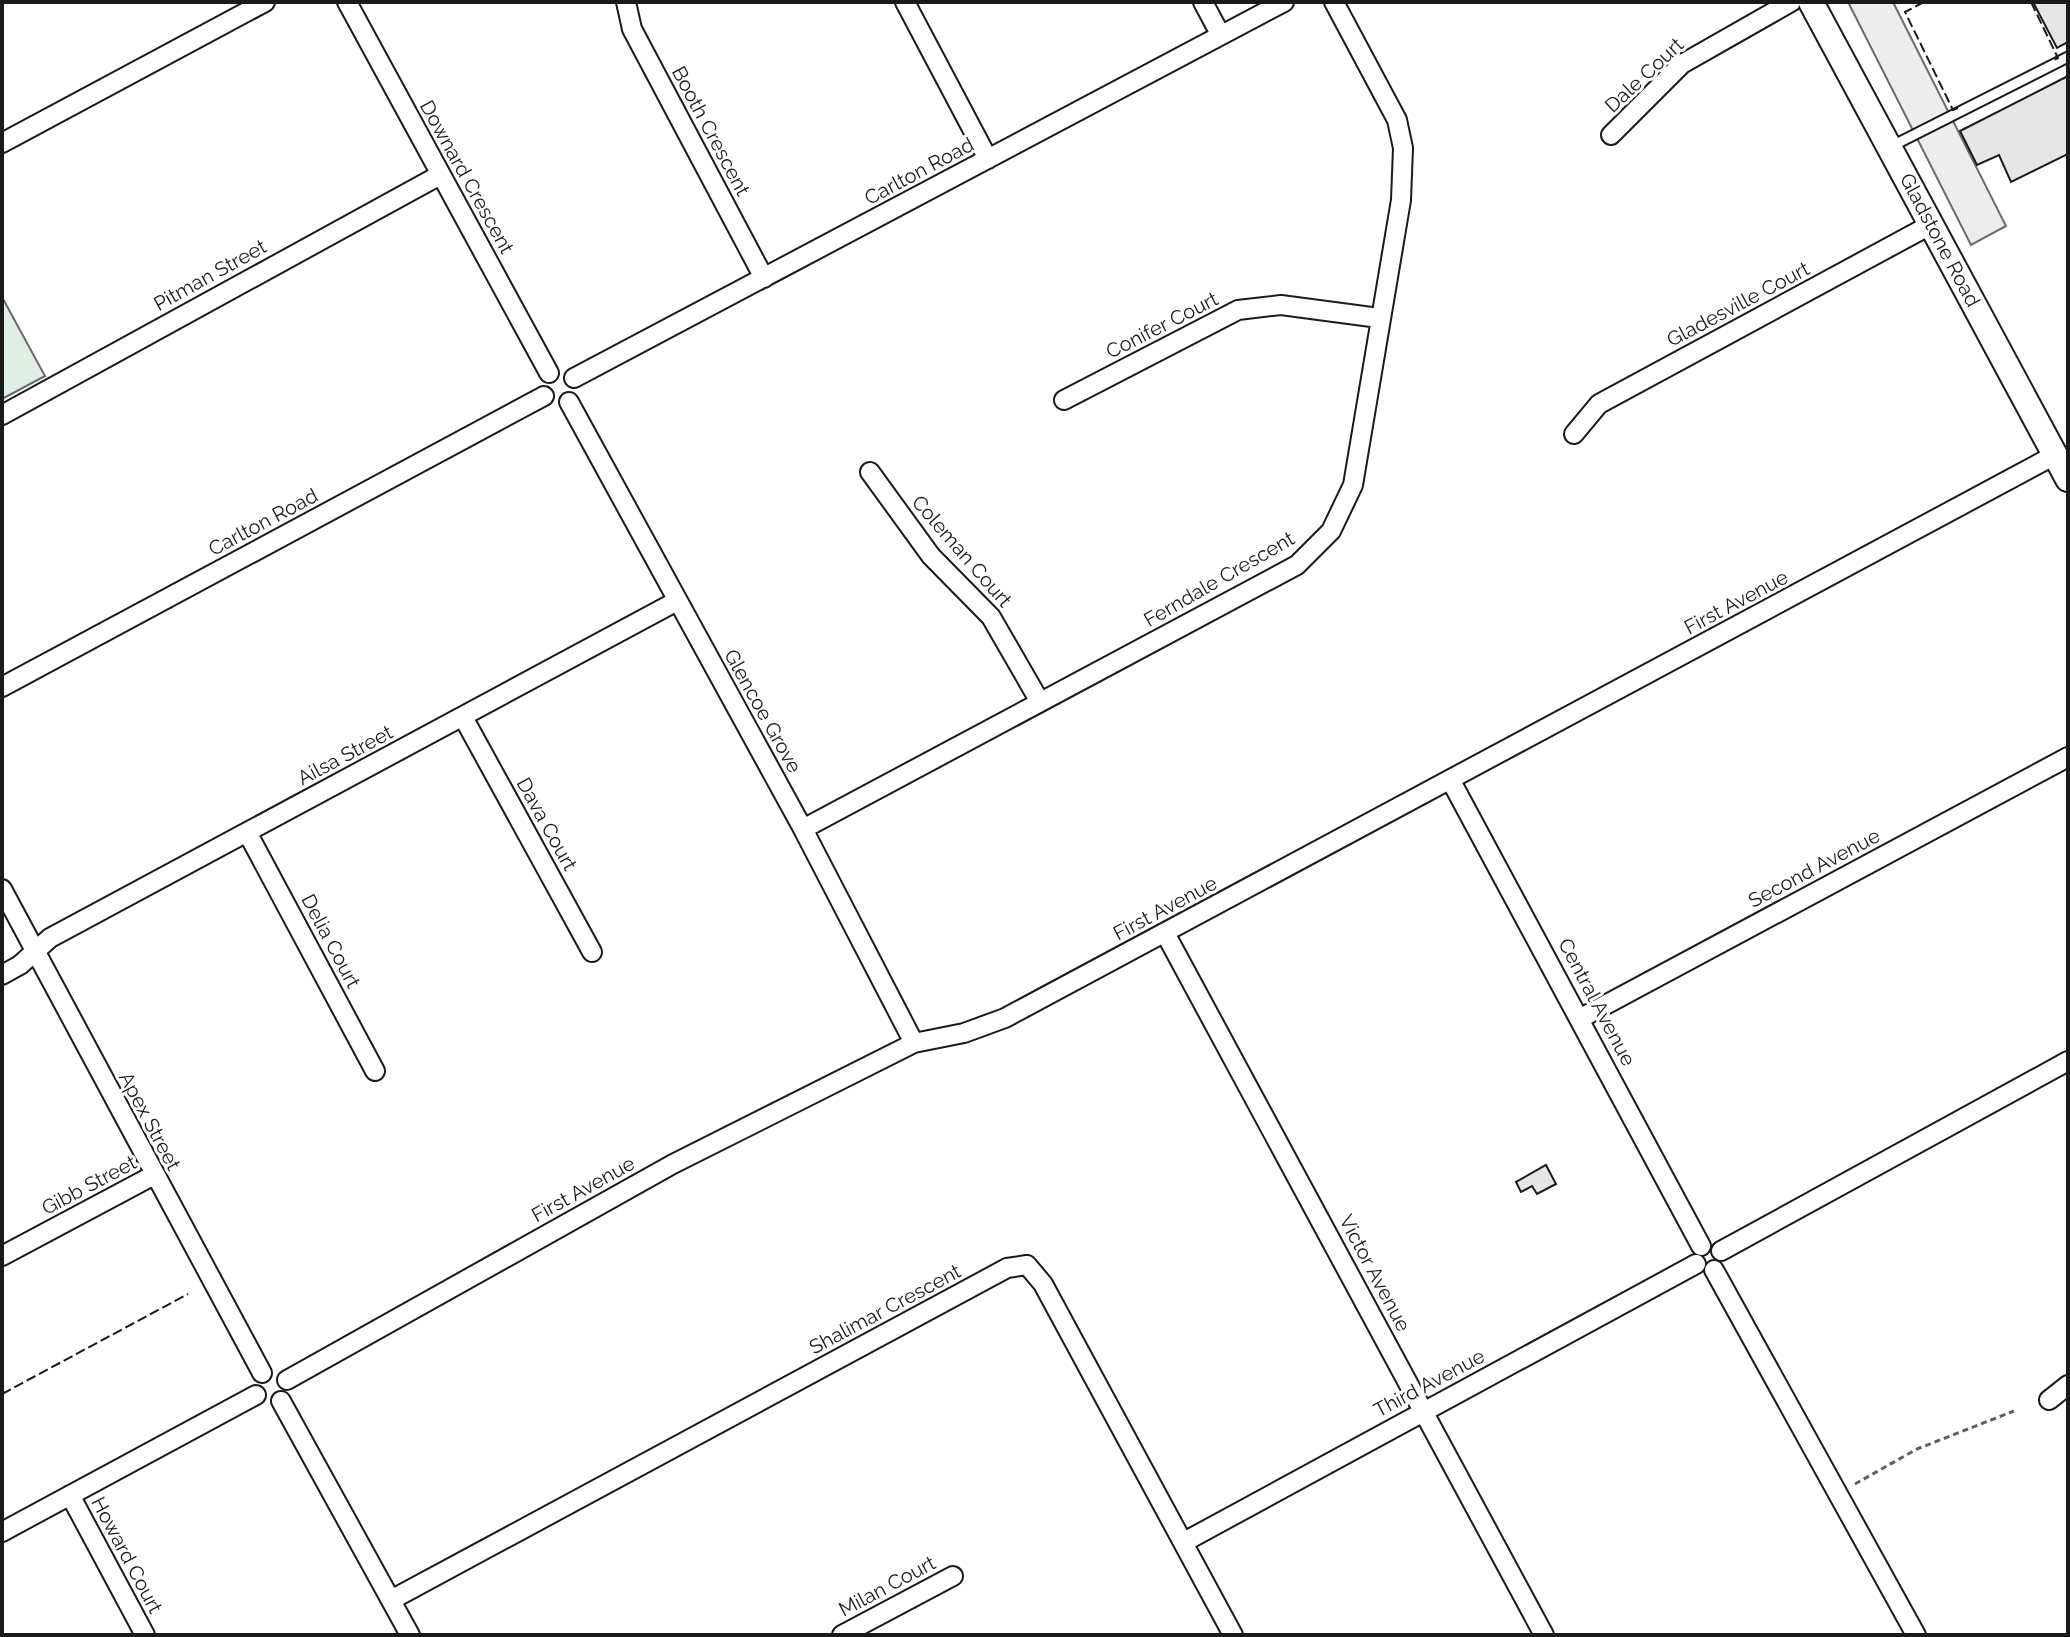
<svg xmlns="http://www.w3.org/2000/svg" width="2070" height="1637" viewBox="0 0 2070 1637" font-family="Raleway,sans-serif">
  <rect width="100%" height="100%" fill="#fff"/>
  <path fill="#e0efe3" stroke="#6a6a6a" stroke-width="2" d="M2,297L45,376L2,399Z"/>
  <path fill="#ededed" stroke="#6a6a6a" stroke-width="2" d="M1848,2H1893L2006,226L1971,245Z"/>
  <path fill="#e6e6e6" stroke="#1a1a1a" stroke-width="2" d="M2033,2H2068V42L2057,48Z
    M2068,76V154L2011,182L1999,155L1977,165L1960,131Z
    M1546,1165L1556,1184L1537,1194L1532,1186L1521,1192L1516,1182Z"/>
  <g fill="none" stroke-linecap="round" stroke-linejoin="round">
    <defs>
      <path id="lane" d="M1890,147L2068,57"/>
      <path id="street" d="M347,2L549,373
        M626,2L632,29L764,278
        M905,2L988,159
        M1203,2L1220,34
        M1611,135L1682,64L1791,2
        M2,143L265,2
        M574,378L1284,2
        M1064,400L1238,310L1281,305L1379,318
        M569,402L803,829L914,1043
        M2,415L440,175
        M1574,434L1599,404L1932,224
        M870,472L931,556L991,617L1040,702
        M2,687L544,396
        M463,717L592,952
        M1451,781L1701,1246
        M803,829L1297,565L1331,531L1353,485L1401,200L1403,148L1397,120L1334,2
        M247,832L375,1071
        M2,889L262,1373
        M1165,933L1544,1635
        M2,975L20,965L50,938L677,601
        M1581,1018L2068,757
        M1721,1251L2068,1061
        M2,1256L154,1175
        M1714,1270L1916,1635
        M287,1380L673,1164L914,1043L964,1033L1005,1018L2055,455
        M2049,1400L2068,1385
        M281,1401L410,1635
        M70,1495L145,1635
        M2,1532L256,1395
        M1184,1542L1696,1264
        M391,1600L1007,1268L1027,1265L1043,1284L1233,1635
        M842,1635L953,1576"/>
      <path id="secondary" d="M1811,2L2068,479"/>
    </defs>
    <use href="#lane" stroke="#1a1a1a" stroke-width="13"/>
    <use href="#street" stroke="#1a1a1a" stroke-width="22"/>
    <use href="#secondary" stroke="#1a1a1a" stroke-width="28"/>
    <path stroke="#5f5f5f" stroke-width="3" stroke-dasharray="6 4" stroke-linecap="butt" d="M1855,1484L1917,1449L2014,1411"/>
    <use href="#lane" stroke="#fff" stroke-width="9"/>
    <use href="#street" stroke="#fff" stroke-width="18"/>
    <use href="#secondary" stroke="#fff" stroke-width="24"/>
    <path stroke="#1a1a1a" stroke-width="2" stroke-dasharray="10 4" stroke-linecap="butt" d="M1924,2L1905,12L1953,110L1958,108
      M2031,2L2058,58L2054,60
      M2,1394L188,1294"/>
  </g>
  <g text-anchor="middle" stroke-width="6" stroke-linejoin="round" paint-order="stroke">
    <g font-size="20" fill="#1a1a1a" stroke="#fff">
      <text transform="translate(1644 75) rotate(-43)" y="7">Dale Court</text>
      <text transform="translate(711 131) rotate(62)" y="7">Booth Crescent</text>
      <text transform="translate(919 171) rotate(-28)" y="7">Carlton Road</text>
      <text transform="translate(467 177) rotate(61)" y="7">Downard Crescent</text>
      <text transform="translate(1940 240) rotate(62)" y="7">Gladstone Road</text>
      <text transform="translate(210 275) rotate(-29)" y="7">Pitman Street</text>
      <text transform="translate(1738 304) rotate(-28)" y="7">Gladesville Court</text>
      <text transform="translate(1162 325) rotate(-27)" y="7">Conifer Court</text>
      <text transform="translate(263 522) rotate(-28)" y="7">Carlton Road</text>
      <text transform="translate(962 551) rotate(49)" y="7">Coleman Court</text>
      <text transform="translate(1219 579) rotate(-30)" y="7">Ferndale Crescent</text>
      <text transform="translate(1736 602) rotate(-28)" y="7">First Avenue</text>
      <text transform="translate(763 711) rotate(61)" y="7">Glencoe Grove</text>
      <text transform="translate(345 755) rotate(-28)" y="7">Ailsa Street</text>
      <text transform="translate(547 824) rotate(61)" y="7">Dava Court</text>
      <text transform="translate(1814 868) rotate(-28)" y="7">Second Avenue</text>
      <text transform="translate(1165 908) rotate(-28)" y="7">First Avenue</text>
      <text transform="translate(331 941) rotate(62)" y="7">Delia Court</text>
      <text transform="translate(1597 1002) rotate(62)" y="7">Central Avenue</text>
      <text transform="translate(150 1121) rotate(62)" y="7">Apex Street</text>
      <text transform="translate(89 1185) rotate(-28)" y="7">Gibb Street</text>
      <text transform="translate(583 1189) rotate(-29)" y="7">First Avenue</text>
      <text transform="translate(1375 1273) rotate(62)" y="7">Victor Avenue</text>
      <text transform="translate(885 1309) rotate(-28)" y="7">Shalimar Crescent</text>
      <text transform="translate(1429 1383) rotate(-28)" y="7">Third Avenue</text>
      <text transform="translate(127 1555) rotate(62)" y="7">Howard Court</text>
      <text transform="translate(887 1586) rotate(-28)" y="7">Milan Court</text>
    </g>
  </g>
  <rect width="2070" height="1637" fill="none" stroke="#1a1a1a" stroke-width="8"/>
</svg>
